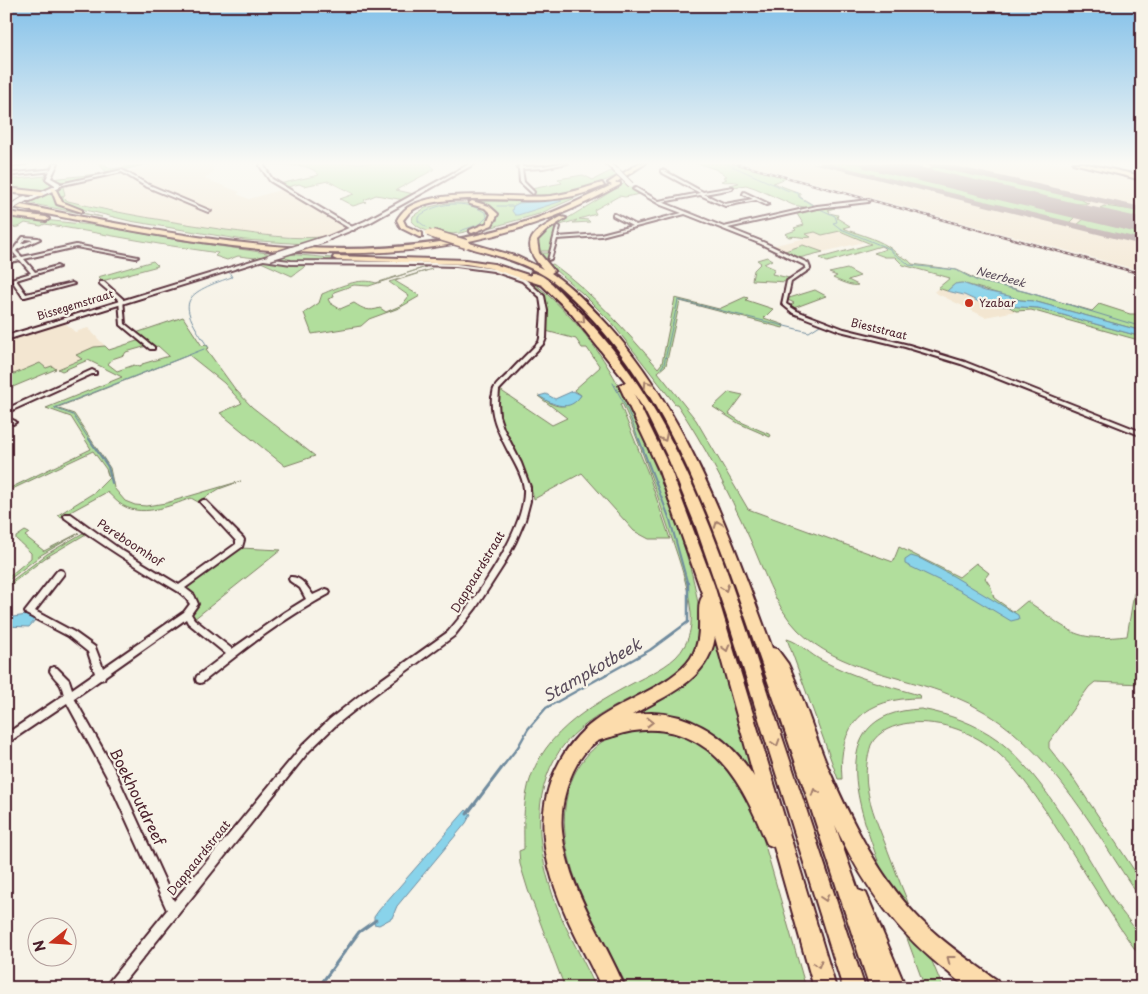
<svg xmlns="http://www.w3.org/2000/svg" width="1148" height="994" viewBox="0 0 1148 994" font-family="'Playpen Sans',sans-serif">
  <rect width="100%" height="100%" fill="#f7f3e8"/>
  <filter id="ink" filterUnits="userSpaceOnUse"><feTurbulence type="fractalNoise" baseFrequency=".02" numOctaves="2"/><feDisplacementMap in="SourceGraphic" scale="10" xChannelSelector="R" yChannelSelector="G"/><feConvolveMatrix kernelMatrix="1 2 1 2 8 2 1 2 1" color-interpolation-filters="sRGB"/></filter>
  <g filter="url(#ink)">
    <path fill="#f3e6d1" d="M159,163H210L214,171L205,179L240,192L237,194L249,199L283,189L348,228L328,236L316,238L264,235L159,220L68,201L60,196L63,187L78,182L122,173L158,192L206,211L210,210L152,187L127,172Z
      M742,163H1070L1142,179V271Z
      M840,231L864,242L823,252L803,245L785,251L771,246L810,237L805,234L815,232L822,235Z
      M938,288L964,295L986,305L1008,306L1016,311L985,317L934,292Z
      M64,322L75,332L88,328L105,346L94,347L77,355L82,359L57,369L52,366L46,368L40,363L14,374L9,371L6,373V340Z"/>
    <path fill="#b1de9c" stroke="#7e7e64" d="M98,163H103L111,169L153,163L71,182H63L51,179L107,173Z
      M265,163L301,166L299,163H429L435,169L396,190L414,194L404,200L376,195L364,200L366,202L353,206L340,199L354,194L328,181L304,186L299,184L284,188L279,184L319,175C308,161 280,165 264,164Z
      M697,163H731L787,178L773,183L800,193V197L815,206L865,201L802,211L800,208L804,207L793,205L755,188L746,185L733,187L729,185L739,183C733,180 727,183 721,181L727,179L723,177L727,176L715,169Z
      M820,163H856L1073,214L1076,216L1069,223H1065Z
      M934,167L948,168L1077,197L1089,204H1067L938,174L928,170Z
      M613,170L618,175C590,188 563,195 532,197V193H533L531,189L562,183L558,179L583,175L593,180Z
      M48,171L44,180L54,185C44,196 20,190 6,189V180L45,176Z
      M625,183L640,194L625,197L619,196L594,210L596,214L579,219L588,220L590,222L573,223L577,220L557,226L550,251H541L542,253H549L548,258L549,260L545,262L540,256L536,246L542,234Z
      M63,187L65,195L61,196L68,201C120,214 173,222 226,230C259,234 294,241 328,236L305,244L244,240L130,221L65,205L61,202L56,190Z
      M595,189L539,214L482,230L497,221L499,214C490,197 462,202 447,200H533Z
      M46,194L52,195C57,212 87,213 102,217L27,203Z
      M447,203C461,203 483,201 491,215C481,237 427,241 412,221L413,216L425,208Z
      M1104,206L1142,211V221L1110,214L1100,208Z
      M822,207L835,208L828,210L830,211L829,213L838,215L837,218L850,226L843,228C860,235 884,240 896,253C901,258 907,257 912,264L957,270L982,282L1005,286L1092,311L1099,304L1130,314H1142V331L1033,301L1020,300L962,283L955,284L947,291L938,288L950,278L903,265L895,257H885L874,253L886,249L881,246L827,262L820,258L871,244L840,231L822,235L815,232L806,234L811,237C803,239 797,235 789,237L785,234L796,230L794,228L804,225L797,214Z
      M16,217L100,226L184,241L274,254L237,265L256,258L238,256L227,260L215,256L218,253L159,244L45,224L41,226L25,223L19,227L6,228V218Z
      M1088,218L1142,230V241L1077,225L1084,219Z
      M803,245L823,252L799,258L785,251Z
      M288,254L355,260L415,261L413,263H320L272,259Z
      M767,257L772,260L764,264L775,269L772,274L789,278L787,282L752,280L754,270L761,263L757,260Z
      M153,261L158,266L102,281L98,277Z
      M268,261L307,265L292,276L261,262Z
      M553,264C595,295 624,329 658,368L662,363L675,298L719,309L745,297L748,298L746,300L773,309L764,318L784,325L783,328L680,301L666,365L658,372L696,420L748,509L893,562L899,547L959,577L976,563L989,573L985,578L991,587L994,598L1014,612L1027,601C1042,610 1054,622 1069,630C1086,640 1108,638 1127,636L1134,593L1142,596V684L1095,682L1089,687L1049,742V748L1075,781L1142,882V901C1089,824 1045,733 953,696C902,675 839,671 798,630C774,606 763,567 749,537C728,491 705,446 677,404H675L611,322L582,293L549,265Z
      M426,267L369,286L354,285L334,292L333,294L334,297L328,299L330,303L340,309L354,303C363,309 369,312 380,308L386,312L402,305L409,296L389,282L432,269L395,281L420,296L399,308L369,319L361,326L312,334L304,313L319,303L322,294C339,287 359,277 376,283Z
      M847,269L860,276L848,280L858,285C852,287 839,281 833,278L837,276L829,273Z
      M534,283C564,307 591,338 611,372C637,415 719,605 696,648C681,678 647,689 619,704C597,716 575,729 560,750C529,796 538,855 556,904C567,933 584,960 596,988H565L528,890L520,864L519,851L524,849C524,832 523,814 526,796C536,736 588,707 637,681C654,672 676,663 685,645C690,636 692,623 691,612C688,582 676,552 667,524C653,483 640,442 622,403L620,404L648,473L670,539H649L634,531L582,473L534,499C528,465 487,424 500,390L552,425L567,418L538,396C543,397 547,401 552,404C562,409 576,404 581,395L574,390L600,367L587,348H582L576,339L546,331C541,309 554,302 532,284Z
      M815,290L826,296L791,309L789,306L794,303L786,299Z
      M1008,306L1038,308L1142,337V341L1031,310L1016,311Z
      M183,317L202,346L207,345L209,348L206,349L235,389L252,407L315,456L285,466L220,413L242,403L224,383L189,355L56,408L74,414L110,468L114,488L125,501L135,505L146,506L166,503L241,481L219,489L198,502L191,498C170,506 140,519 119,503C115,500 111,495 107,492L61,517L58,515L95,492L109,478L106,469L93,451L6,492V490L91,449L71,417L46,408L122,377L88,360L62,371L58,369L82,359L76,355L94,347L105,346L109,350L140,340L147,346L126,352L124,355L112,359L108,364L117,371L134,365L139,367L142,366V364L169,356L158,346L154,347L136,333Z
      M40,363L46,368L52,366L56,369L8,389L6,388V373L9,371L14,374Z
      M729,392L743,395L729,414L741,422L771,435L770,437L738,423L713,407Z
      M25,531L29,533L25,536L44,551L79,533L41,555L6,582V579L31,558V553L16,539V537Z
      M83,533L86,534L45,558L6,588V585L47,554Z
      M240,548L281,550L194,619L192,614L198,600L186,590L187,588Z
      M713,631L756,783L722,743L623,720L671,690Z
      M787,639C801,643 810,655 823,661C853,677 887,686 919,695L920,698C866,698 837,723 842,779H838Z
      M921,709C948,714 975,723 998,740C1046,778 1083,850 1115,902C1123,915 1136,927 1141,940C1143,945 1142,953 1142,959C1111,917 1085,872 1057,829C1040,802 1023,775 999,754C974,732 942,720 909,723C895,725 877,731 871,745C867,757 865,773 867,786C870,808 880,830 888,851C905,897 924,942 943,988H925C912,952 899,916 885,880C864,821 816,713 921,709Z
      M665,729L703,743L731,769L756,814L806,988H628C597,927 542,844 574,775C584,754 604,736 627,730C639,728 653,729 665,729Z"/>
    <path fill="#89d3ea" stroke="#708b9e" d="M559,200L562,201L518,215H515L512,211L513,206L519,203Z
      M962,283L985,291L1009,296L1020,300L1033,301L1142,331V337L1038,308L986,305L964,295L947,291L955,284Z
      M573,391L581,395C570,413 553,405 539,396L546,394L555,399Z
      M911,556L921,559L953,576L1018,615L1019,619L1011,621L961,591L905,564V560Z
      M27,615L36,619L29,627L6,626V618Z
      M466,810L471,814L466,823L397,906L392,918L379,925L374,924V917L379,910Z"/>
    <g fill="none" stroke-linecap="round" stroke-linejoin="round">
      <path stroke="#708b9e" stroke-width="1" d="M725,163L789,191L798,193L799,197L814,206
        M497,206H513
        M820,209L835,216L837,222L833,223L841,229L890,249C895,257 903,258 909,265L956,270L977,281L1027,292L1142,327
        M426,227L418,221V217C437,202 465,199 486,213L487,217L480,224L460,231
        M208,347C178,303 179,295 232,277L229,272
        M661,368L664,364L678,300L809,332L820,325
        M613,383L628,411L639,441
        M90,441L73,415L54,408L204,349"/>
      <path stroke="#708b9e" stroke-width="2" d="M89,439L108,467L112,483
        M639,439L670,520L688,585"/>
      <path stroke="#708b9e" stroke-width="2.5" d="M503,766L518,747L528,729L546,708L650,650L688,622V583"/>
      <path stroke="#708b9e" stroke-width="3" d="M467,814L504,765
        M318,988L359,932L376,920"/>
      <path fill="#a0898a" fill-rule="evenodd" d="M812,163H827L1142,239V245Z
        M925,163H941L1142,207V213L929,166Z"/>
      <path fill="#a0898a" fill-rule="evenodd" d="M861,163H901L1142,218V234L864,168Z"/>
      <defs>
        <path id="street" d="M19,163H29L11,166L9,165Z
          M261,163H265L264,166L272,179L354,228V230H352L270,181L260,166Z
          M518,163H522V167L543,166L561,163H568L543,168L522,169L524,182L534,192L533,194L520,182L519,169L517,168L519,167Z
          M54,169L53,171L6,176V174Z
          M122,170L147,184L211,211L208,212L145,186L122,172L58,186L56,185Z
          M661,170H663L703,192L733,187L732,189L704,194L725,204L753,199L743,194L744,192L769,204L766,205L756,200L725,206L700,195L662,202L724,227L817,206L869,200L868,202L817,208L728,228L763,242L808,263L810,268V269L791,282L786,304L797,311L844,329L909,345L965,362L1142,432V436L961,364L905,347L840,331L793,313L782,304L787,281L806,268L804,265L761,244L685,214L601,236L557,239L551,259L548,260L557,226L560,227L557,237L601,234L632,226L613,216V214H615L636,225L682,213L661,205L633,189L636,188L659,201L700,193L661,172Z
          M23,237L38,238L40,239L18,249L16,251L22,257L76,245L138,257L136,258L76,247L24,259L35,272L57,266L59,267L16,280L26,294L72,283L74,284L25,297H23L11,279L31,273L20,260L6,263V261L18,258L12,251ZM25,239L33,240L21,244Z
          M263,258L291,261L414,262L456,264L496,269L525,279L544,296L547,311L546,338L544,343L499,390L498,403L499,416L503,428L521,463L530,487V501L525,520L516,541L503,566L476,608L454,636L370,698L336,725L309,751L119,988H105L107,984L167,910L106,775L67,703L6,744V734L64,695C61,680 56,682 50,671L51,668L54,667L57,668L69,680L72,689L95,673L88,652L68,636L26,614L25,612L57,571L60,570L63,571L64,573L63,575L35,611L74,632L95,647L103,668L184,612L190,604L185,597L179,592C140,569 102,545 65,518L64,516L65,514H71L121,550L179,585L236,544V541L200,502L203,500H205L243,538L244,540L242,547L185,588L194,595L198,604L191,614L194,619L232,649L285,612L306,599L300,588L290,581L289,579L290,577C301,576 307,587 313,595L326,589L329,590L330,592L329,594C284,618 243,650 203,682L200,683L197,682L196,679L197,676L226,654L188,623L186,619L105,676L104,679L100,680L74,698L114,769L174,901L303,745L330,719L364,692L448,632C474,602 526,529 524,489C523,476 514,462 508,451C499,433 490,416 492,397C493,395 493,391 494,389C496,384 503,379 507,375C517,364 528,353 539,342L540,338L542,311L540,297L522,281L493,271L456,266L414,265L291,264L264,260H263Z
          M100,282H104L123,299L125,324L154,347V349H150L121,325L119,300L100,284Z
          M92,370L96,372V374H92L6,413V409Z
          M6,417L15,421L16,422L13,424L6,421Z"/>
        <path id="secondary" d="M54,163H58L51,178L60,183L59,188L30,201H26V199L55,186V185L46,179Z
          M471,163H476L369,223L328,240L323,239L365,221Z
          M605,163H610L619,171L615,172Z
          M268,256L273,257L6,340V336Z"/>
        <path id="primary" d="M1073,163H1083L1142,176V180Z"/>
        <path id="highway" d="M639,163H646L615,183H620V185C595,198 571,211 544,220C364,285 187,241 6,206V202C183,236 363,280 540,217C565,208 588,196 612,185L608,183Z
          M602,183L604,186C585,194 565,199 544,200C510,202 438,192 411,211C408,213 406,217 403,220L406,226L422,233V237H419L401,228L397,220C399,216 403,211 407,208C439,187 512,199 550,196C568,194 585,188 602,183Z
          M6,188L41,192L44,194L41,196L6,192Z
          M51,188H55L62,202L82,210V212L57,204Z
          M472,201L489,206L498,214L492,225L472,233L470,232V230L487,223L491,214L485,208L470,204L469,203Z
          M6,212L46,217L49,219L46,221L6,216Z
          M561,217L566,218L546,231L537,240L539,253L554,271L551,273C572,287 590,306 607,324C689,415 730,535 772,648L777,649L788,664C803,696 813,731 826,763C851,821 881,883 928,927C949,947 973,963 997,980L1000,988C991,988 978,990 970,988C962,985 954,977 948,972C897,934 861,882 835,825L858,890L866,893L906,988H870C833,877 798,766 759,656C713,523 667,381 559,286C540,270 515,261 491,254C482,251 470,249 462,244L466,242L518,257L543,269C517,241 534,232 561,217Z
          M334,256L466,260L494,264L531,276V273C545,272 560,293 569,301C680,407 725,563 771,704C803,799 834,893 865,988H843L730,626L695,524L668,458L644,409L634,394L670,468L714,585L836,988H814L774,847L767,844C753,810 737,772 707,749C679,728 646,725 614,736C609,738 601,739 596,742C571,760 559,802 562,831C568,890 603,935 625,988H602C569,921 519,843 557,767C565,750 578,733 595,721C622,701 666,687 687,663C708,639 693,607 703,596L658,468L619,385L626,382L570,312L542,285L490,268L466,264L337,260L333,258ZM715,637L754,777C729,736 682,705 632,715C666,695 708,681 715,637Z"/>
      </defs>
      <use href="#street" stroke="#4a1f2b" stroke-width="4"/>
      <use href="#secondary" stroke="#4a1f2b" stroke-width="4"/>
      <use href="#primary" stroke="#4a1f2b" stroke-width="4"/>
      <use href="#highway" stroke="#4a1f2b" stroke-width="4"/>
      <use href="#street" fill="#f7f3e8" fill-rule="evenodd"/>
      <use href="#secondary" fill="#f7f3e8" fill-rule="evenodd"/>
      <use href="#primary" fill="#fcdcac" fill-rule="evenodd"/>
      <use href="#highway" fill="#fcdcac" fill-rule="evenodd"/>
      <defs>
        <path id="rail" d="M734,163L1142,274"/>
      </defs>
      <use href="#rail" stroke="#4a1f2b" stroke-width="2.5"/>
      <use href="#rail" stroke="#f7f3e8" stroke-width="1" stroke-dasharray="3" stroke-linecap="butt"/>
      <defs>
        <path id="secondary-bridge-far1" d="M617,171L631,185
          M8,209L25,199"/>
        <path id="secondary-bridge" d="M270,257L326,239"/>
        <path id="highway-bridge-far1" d="M428,233L437,236"/>
        <path id="highway-bridge" d="M433,234L466,244"/>
      </defs>
      <use href="#secondary-bridge-far1" stroke="#4a1f2b" stroke-width="7" stroke-linecap="butt"/>
      <use href="#secondary-bridge" stroke="#4a1f2b" stroke-width="9" stroke-linecap="butt"/>
      <use href="#highway-bridge-far1" stroke="#4a1f2b" stroke-width="8" stroke-linecap="butt"/>
      <use href="#highway-bridge" stroke="#4a1f2b" stroke-width="11" stroke-linecap="butt"/>
      <use href="#secondary-bridge-far1" stroke="#f7f3e8" stroke-width="5"/>
      <use href="#secondary-bridge" stroke="#f7f3e8" stroke-width="6"/>
      <use href="#highway-bridge-far1" stroke="#fcdcac" stroke-width="6"/>
      <use href="#highway-bridge" stroke="#fcdcac" stroke-width="8"/>
    </g>
    <defs><path id="oneway-chevron" d="M-2-3.5L2.5 0L-2 3.5" fill="none" stroke-width="1.6" stroke-linecap="round" stroke-linejoin="round" transform="scale(1.25)"/></defs>
    <g stroke="#a37e6c">
      <use href="#oneway-chevron" transform="translate(582 320) rotate(48)"/>
      <use href="#oneway-chevron" transform="translate(647 384) rotate(-123)"/>
      <use href="#oneway-chevron" transform="translate(664 438) rotate(63)"/>
      <use href="#oneway-chevron" transform="translate(718 524) rotate(-111)"/>
      <use href="#oneway-chevron" transform="translate(725 588) rotate(70)"/>
      <use href="#oneway-chevron" transform="translate(726 648) rotate(74)"/>
      <use href="#oneway-chevron" transform="translate(650 722)"/>
      <use href="#oneway-chevron" transform="translate(776 743) rotate(72)"/>
      <use href="#oneway-chevron" transform="translate(815 792) rotate(-109)"/>
      <use href="#oneway-chevron" transform="translate(825 898) rotate(72)"/>
      <use href="#oneway-chevron" transform="translate(950 959) rotate(-143)"/>
      <use href="#oneway-chevron" transform="translate(818 964) rotate(74)"/>
    </g>
  </g>
  <linearGradient id="sky" x2="0" y2="1"><stop stop-color="#82c0e9"/><stop offset="0.54" stop-color="#fbfaf5"/><stop offset="1" stop-color="#fbfaf5" stop-opacity="0"/></linearGradient>
  <rect width="1148" height="302" fill="url(#sky)"/>
  <circle fill="#c8321e" stroke="#f7f3e8" stroke-width="2" cx="969" cy="303" r="5"/>
  <g text-anchor="middle" stroke-width="4.5" stroke-linejoin="round" paint-order="stroke">
    <g font-size="11" font-style="italic" fill="#5a4c5b" stroke="#f7f3e8">
      <text transform="translate(1001 277) rotate(15)" y="4">Neerbeek</text>
    </g>
    <g font-size="11" fill="#4a1f2b" stroke="#f7f3e8" text-anchor="start">
      <text x="979" y="307">Yzabar</text>
    </g>
    <g font-size="11" fill="#4a1f2b" stroke="#f7f3e8">
      <text transform="translate(75 305) rotate(-17)" y="4">Bissegemstraat</text>
      <text transform="translate(879 329) rotate(14)" y="4">Bieststraat</text>
    </g>
    <g font-size="12" fill="#4a1f2b" stroke="#f7f3e8">
      <text transform="translate(130 543) rotate(33)" y="4">Pereboomhof</text>
      <text transform="translate(478 572) rotate(-59)" y="4">Dappaardstraat</text>
      <text transform="translate(199 858) rotate(-51)" y="4">Dappaardstraat</text>
    </g>
    <g font-size="15" fill="#4a1f2b" stroke="#f7f3e8">
      <text transform="translate(137 797) rotate(64)" y="5">Boekhoutdreef</text>
    </g>
    <g font-size="16" font-style="italic" fill="#5a4c5b" stroke="#f7f3e8">
      <text transform="translate(592 670) rotate(-30)" y="6">Stampkotbeek</text>
    </g>
  </g>
  <rect width="1148" height="994" fill="none" stroke="#f7f3e8" stroke-width="25"/>
  <rect x="12" y="12" width="1123" height="969" fill="none" stroke="#4a1f2b" stroke-width="2" filter="url(#ink)"/>
  <g transform="translate(52 942) rotate(253)"><circle r="24" fill="#f7f3e8" stroke="#b29e9c"/>
  <path d="M0-4L9 19L0 12L-9 19Z" fill="#c8321e"/>
  <text y="-8" font-size="14" font-weight="bold" text-anchor="middle" fill="#4a1f2b">N</text>
  </g>
</svg>
